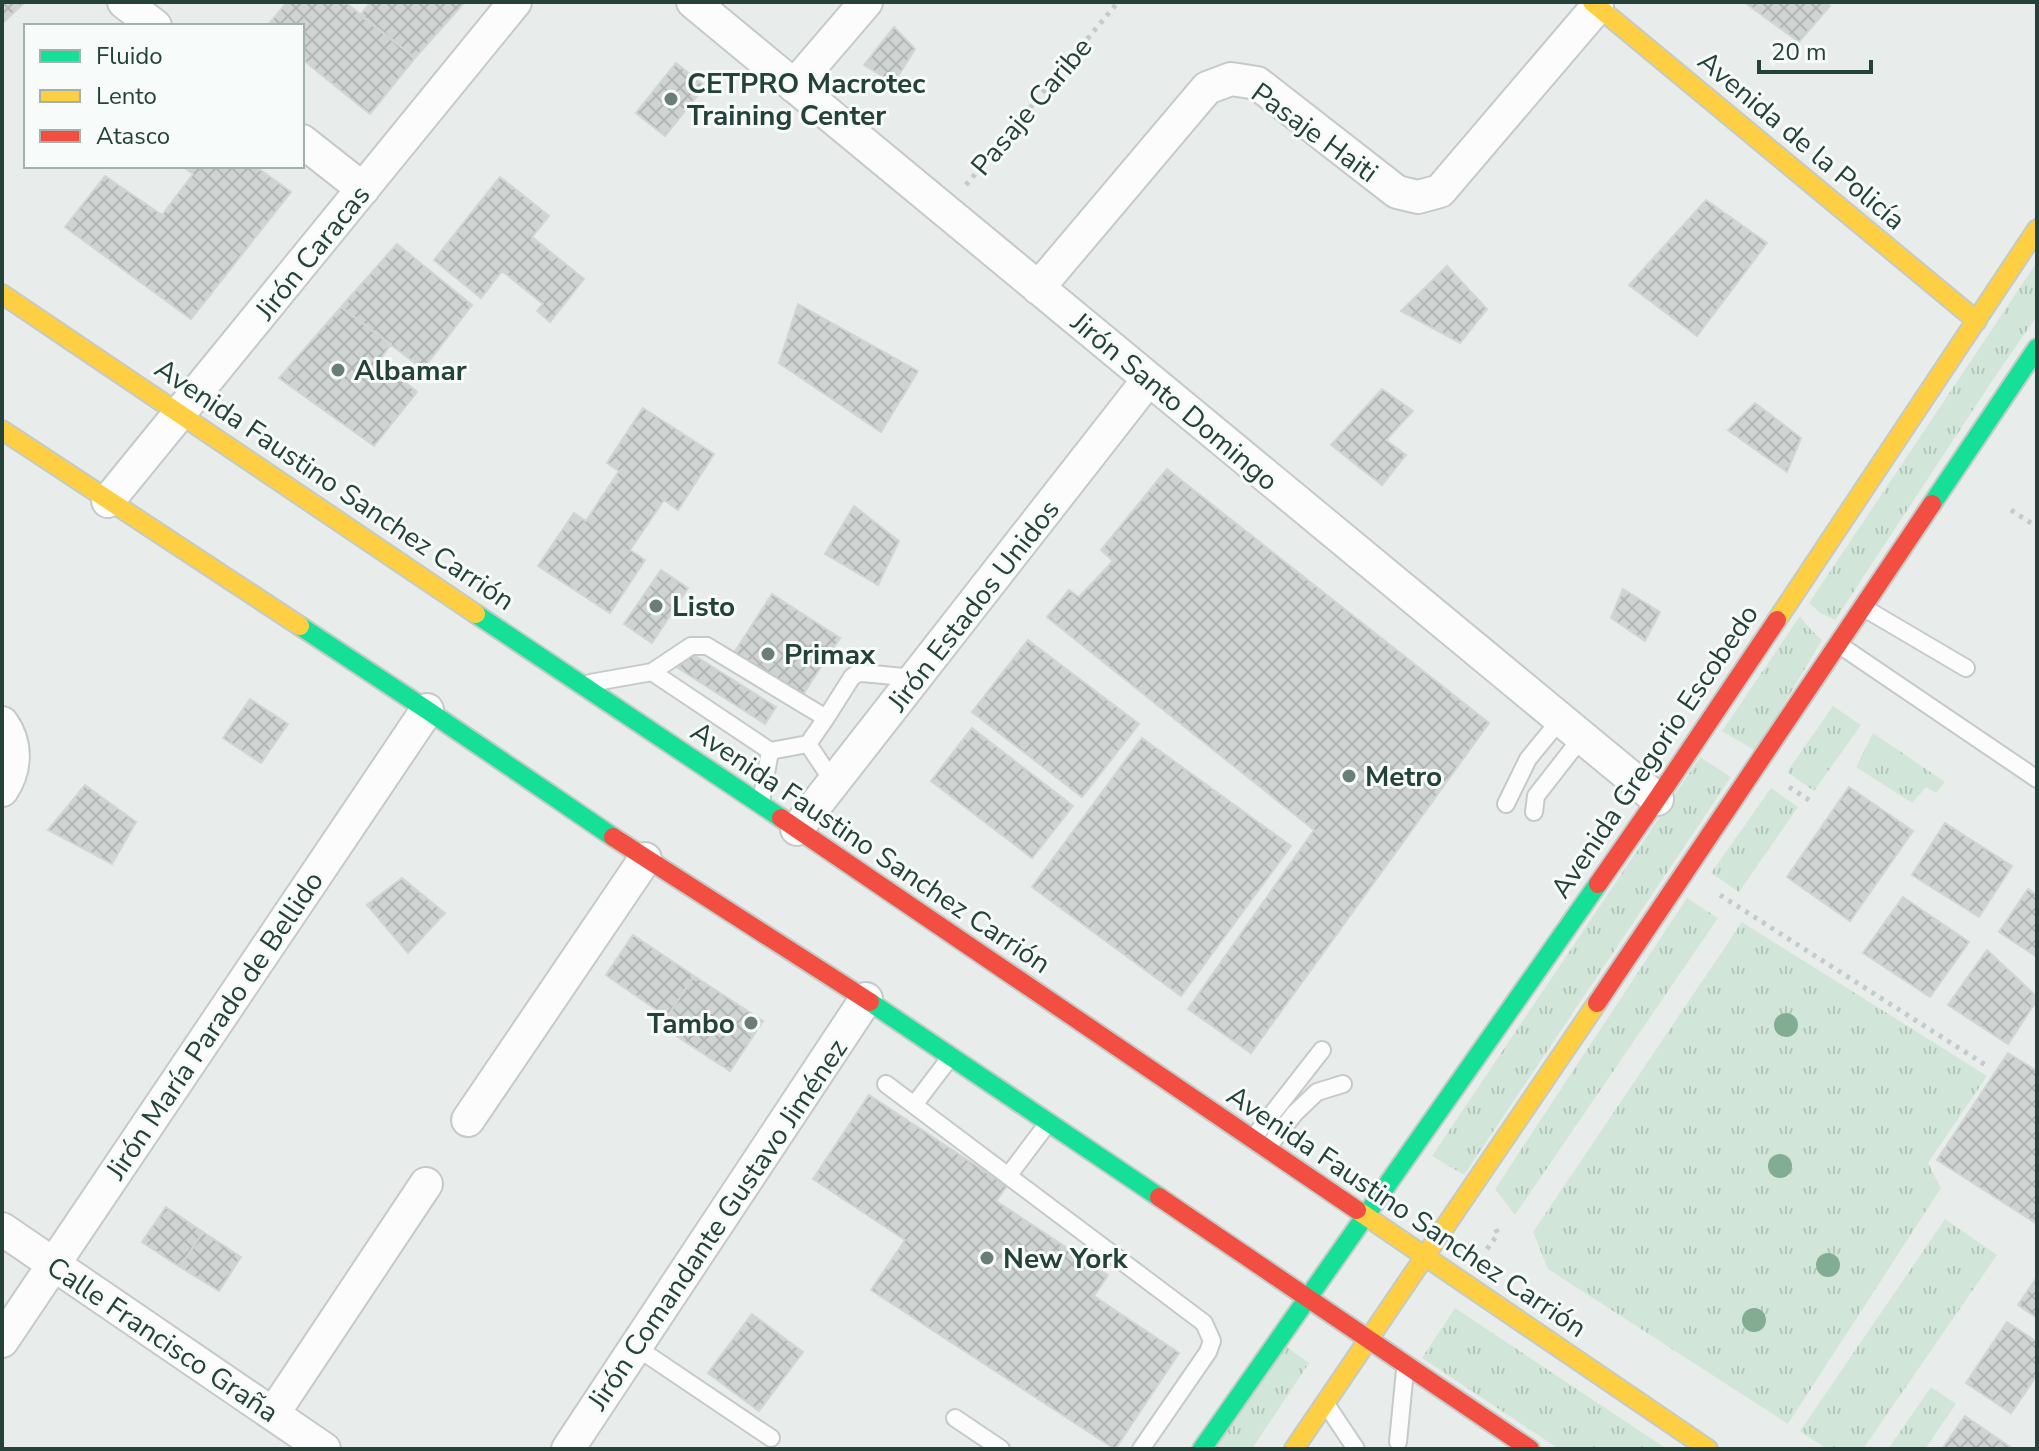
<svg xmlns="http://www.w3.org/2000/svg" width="2039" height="1451" viewBox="0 0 2039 1451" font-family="'Nunito Sans',sans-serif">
  <defs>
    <pattern id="grass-tufts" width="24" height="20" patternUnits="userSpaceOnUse" patternTransform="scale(2)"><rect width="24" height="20" fill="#d1e6d8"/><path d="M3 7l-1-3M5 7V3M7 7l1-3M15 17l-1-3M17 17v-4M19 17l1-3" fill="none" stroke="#b3c6ba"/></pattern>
    <pattern id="building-cross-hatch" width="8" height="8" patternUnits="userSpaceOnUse" patternTransform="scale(2)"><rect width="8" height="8" fill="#cfd4d2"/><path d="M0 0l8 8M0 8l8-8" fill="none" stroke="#b2b7b5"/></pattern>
  </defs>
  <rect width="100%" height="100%" fill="#e8edeb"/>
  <path fill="url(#grass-tufts)" d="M2037,262V316L1996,375L1835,620L1820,613L1809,603Z
    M1800,616L1810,629L1822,640L1756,751L1722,731Z
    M1833,706L1861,725L1814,791L1787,772Z
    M1873,733L1945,782L1936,793L1926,787L1912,803L1856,767Z
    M1700,757L1731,777L1464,1175L1432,1156Z
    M1771,788L1798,807L1739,892L1711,873Z
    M1687,898L1718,918L1515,1215L1495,1189Z
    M1742,922L1987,1076L1928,1163L1941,1188L1788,1424L1548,1269L1533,1232Z
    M1945,1219L1997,1255L1863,1449H1827L1800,1431Z
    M1455,1308L1667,1449H1559L1422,1358Z
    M1284,1345L1309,1363L1252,1449H1215Z
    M1931,1387L1956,1404L1925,1449H1888Z"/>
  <path fill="url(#building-cross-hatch)" stroke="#d1d6d4" stroke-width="2" d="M2,2H25L2,24Z
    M287,2H345L415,58L370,114L302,59V26H267Z
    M371,2H461L463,4L415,58L360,15Z
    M1744,2H1825L1830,6L1799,42Z
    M894,27L915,49L894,83L864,65Z
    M676,63L705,86L665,136L636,113Z
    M182,166H255L291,192L191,319L65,227L105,176L162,215L193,174Z
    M500,177L549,216L532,237L584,279L550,322L537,311L543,304L502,271L481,298L434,260Z
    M1706,200L1767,243L1697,336L1629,285Z
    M397,244L472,305L423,369L341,307Z
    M1447,266L1487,309L1460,343L1401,311Z
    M798,304L918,371L881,432L779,363Z
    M341,307L391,344L379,361L417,392L374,446L279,378Z
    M1382,389L1413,411L1386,440L1406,455L1382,485L1331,445Z
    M1755,403L1801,438L1787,472L1728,430Z
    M643,408L714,454L678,510L664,500L630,550L645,560L610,613L538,566L574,513L586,521L619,471L607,463Z
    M1167,469L1489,723L1251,1053L1188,1009L1314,830L1047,617L1069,590L1079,597L1113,561L1101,550Z
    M854,506L899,541L878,585L825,554Z
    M661,570L688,588L652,643L624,624Z
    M1623,589L1660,612L1645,641L1611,618Z
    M772,594L840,638L800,699L732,656Z
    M1028,640L1139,724L1082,797L972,712Z
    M689,652L776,707L765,724L678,668Z
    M250,699L288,724L261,763L223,738Z
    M972,728L1073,806L1032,858L931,781Z
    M1142,738L1291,846L1181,996L1032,887Z
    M85,785L136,822L112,864L48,830Z
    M1849,787L1913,831L1850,921L1787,877Z
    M1945,823L2012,866L1979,917L1912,875Z
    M402,878L445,913L408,953L367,905Z
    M2028,889L2037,895V957L1999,932Z
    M1903,897L1969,942L1930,997L1863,953Z
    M633,935L694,976L667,1017L606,975Z
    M1987,950L2037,997V1000L2008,1044L1948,1005Z
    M694,976L763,1021L730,1071L661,1026Z
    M2008,1053L2037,1071V1224L1937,1160Z
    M869,1095L1007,1186L996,1201L1108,1275L1094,1296L1179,1353L1115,1449L871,1290L905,1240L813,1179Z
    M166,1207L203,1232L180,1267L142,1242Z
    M203,1232L241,1257L219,1291L180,1267Z
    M2037,1277V1318L2018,1305Z
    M752,1314L803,1352L759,1411L708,1373Z
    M2007,1322L2037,1342V1375L2011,1413L1966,1383Z
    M1965,1416L2013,1449H1942Z"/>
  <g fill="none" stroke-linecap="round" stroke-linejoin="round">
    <defs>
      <path id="lane" d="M1864,608L1966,668
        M1838,644L2037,779
        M652,672L691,646H707L826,718
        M590,683L652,672L770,751L761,802
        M770,751L808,744
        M834,783L808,744L826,718L852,677L856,674L862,673L915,678
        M1506,804L1528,759L1560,720
        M1534,812L1536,796L1582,737
        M886,1084L1204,1323L1212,1341L1208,1352L1141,1449
        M914,1105L949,1059
        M1254,1137L1322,1050
        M1267,1148L1295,1113L1317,1092L1343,1084
        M1008,1176L1048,1123
        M636,1347L771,1438
        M1328,1407L1356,1449
        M955,1418L1001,1449
        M1398,1442L1405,1370"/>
      <path id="street" d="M124,2L155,26
        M693,2L1657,799
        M794,86L866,2
        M302,141L363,189
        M1038,288L1207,88L1231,79L1257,83L1397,192L1418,197L1440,191L1597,7
        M108,501L515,2
        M2,723C17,744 16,769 2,790
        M797,829L1148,380
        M468,1120L645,859
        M2,1229L324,1449
        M2,1341L427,710
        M273,1414L426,1184
        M568,1449L866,999"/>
      <path id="fast" d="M1932,504L2037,348
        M476,614L781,818
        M300,626L427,710L613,837
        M870,1002L1159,1197
        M1202,1449L1598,884"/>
      <path id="slow" d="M1592,2L1977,321
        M2,294L476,614
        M2,430L300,626
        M1777,620L2037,229
        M1357,1210L1708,1449
        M1294,1449L1597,1003"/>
      <path id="jam" d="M781,818L1357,1210
        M613,837L870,1002
        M1598,884L1657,799L1777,620
        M1597,1003L1932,504
        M1159,1197L1530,1449"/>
    </defs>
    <use href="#lane" stroke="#c5cac8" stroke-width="20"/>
    <use href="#street" stroke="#c5cac8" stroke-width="36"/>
    <use href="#fast" stroke="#c3cbc8" stroke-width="22"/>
    <use href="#slow" stroke="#c3cbc8" stroke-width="22"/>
    <use href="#jam" stroke="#c3cbc8" stroke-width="22"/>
    <path stroke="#c3ccca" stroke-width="5" stroke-dasharray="4 6" stroke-linecap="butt" d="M966,185L1118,2
      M2011,510L2037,527
      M1789,787L1812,802
      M1720,895L1987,1066
      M1487,1249L1498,1234L1495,1227"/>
    <use href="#lane" stroke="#fcfcfc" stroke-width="16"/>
    <use href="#street" stroke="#fcfcfc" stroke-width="32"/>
    <use href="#fast" stroke="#16e098" stroke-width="18"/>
    <use href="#slow" stroke="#ffcf43" stroke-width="18"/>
    <use href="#jam" stroke="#f24e42" stroke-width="18"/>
  </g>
  <g fill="#81ae93">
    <circle cx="1786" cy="1025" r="12"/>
    <circle cx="1780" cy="1166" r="12"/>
    <circle cx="1828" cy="1265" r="12"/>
    <circle cx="1754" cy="1320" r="12"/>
  </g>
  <g fill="#697e78" stroke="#f7fbf9" stroke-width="3">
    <circle cx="671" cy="99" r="8"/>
    <circle cx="338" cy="370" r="8"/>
    <circle cx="656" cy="606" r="8"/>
    <circle cx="768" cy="654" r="8"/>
    <circle cx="1349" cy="776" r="8"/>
    <circle cx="751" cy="1023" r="8"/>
    <circle cx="987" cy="1258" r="8"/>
  </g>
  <g text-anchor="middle" stroke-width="6" stroke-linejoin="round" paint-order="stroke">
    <g font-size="28" font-weight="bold" fill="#24423a" stroke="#f7fbf9" text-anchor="start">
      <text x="687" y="93">CETPRO Macrotec<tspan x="687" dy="32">Training Center</tspan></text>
      <text x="354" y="380">Albamar</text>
      <text x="672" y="616">Listo</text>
      <text x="784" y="664">Primax</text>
      <text x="1365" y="786">Metro</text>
      <text x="735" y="1033" text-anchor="end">Tambo</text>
      <text x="1003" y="1268">New York</text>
    </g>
    <g font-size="28" fill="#24423a" stroke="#f7fbf9">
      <text transform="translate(1031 106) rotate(-50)" y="10">Pasaje Caribe</text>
      <text transform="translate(1315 132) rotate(36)" y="10">Pasaje Haiti</text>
      <text transform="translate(1802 140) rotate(40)" y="10">Avenida de la Policía</text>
      <text transform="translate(312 252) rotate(-51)" y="10">Jirón Caracas</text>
      <text transform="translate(1175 401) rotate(40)" y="10">Jirón Santo Domingo</text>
      <text transform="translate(335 484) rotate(34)" y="10">Avenida Faustino Sanchez Carrión</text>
      <text transform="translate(973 605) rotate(-52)" y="10">Jirón Estados Unidos</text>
      <text transform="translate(1654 751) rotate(-56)" y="10">Avenida Gregorio Escobedo</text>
      <text transform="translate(871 847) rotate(34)" y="10">Avenida Faustino Sanchez Carrión</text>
      <text transform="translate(214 1025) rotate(-56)" y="10">Jirón María Parado de Bellido</text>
      <text transform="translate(1407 1211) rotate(34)" y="10">Avenida Faustino Sanchez Carrión</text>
      <text transform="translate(717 1224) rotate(-56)" y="10">Jirón Comandante Gustavo Jiménez</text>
      <text transform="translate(163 1339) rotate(34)" y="10">Calle Francisco Graña</text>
    </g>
  </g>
  <rect width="2039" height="1451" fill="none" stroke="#24423a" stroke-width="8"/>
  <rect x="24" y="24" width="280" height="144" fill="#f7fbf9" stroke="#a3b1ad" stroke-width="2"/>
  <rect x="40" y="50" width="40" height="12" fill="#16e098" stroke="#a3b1ad" stroke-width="2"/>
  <text x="96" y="64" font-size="24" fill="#24423a">Fluido</text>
  <rect x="40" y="90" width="40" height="12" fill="#ffcf43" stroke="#a3b1ad" stroke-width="2"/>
  <text x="96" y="104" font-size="24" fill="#24423a">Lento</text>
  <rect x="40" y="130" width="40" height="12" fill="#f24e42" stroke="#a3b1ad" stroke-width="2"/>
  <text x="96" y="144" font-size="24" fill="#24423a">Atasco</text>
  <path d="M1759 60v12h112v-12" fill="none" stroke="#24423a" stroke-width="4"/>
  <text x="1771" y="60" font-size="24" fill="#24423a" stroke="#f7fbf9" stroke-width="6" paint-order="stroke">20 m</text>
</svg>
